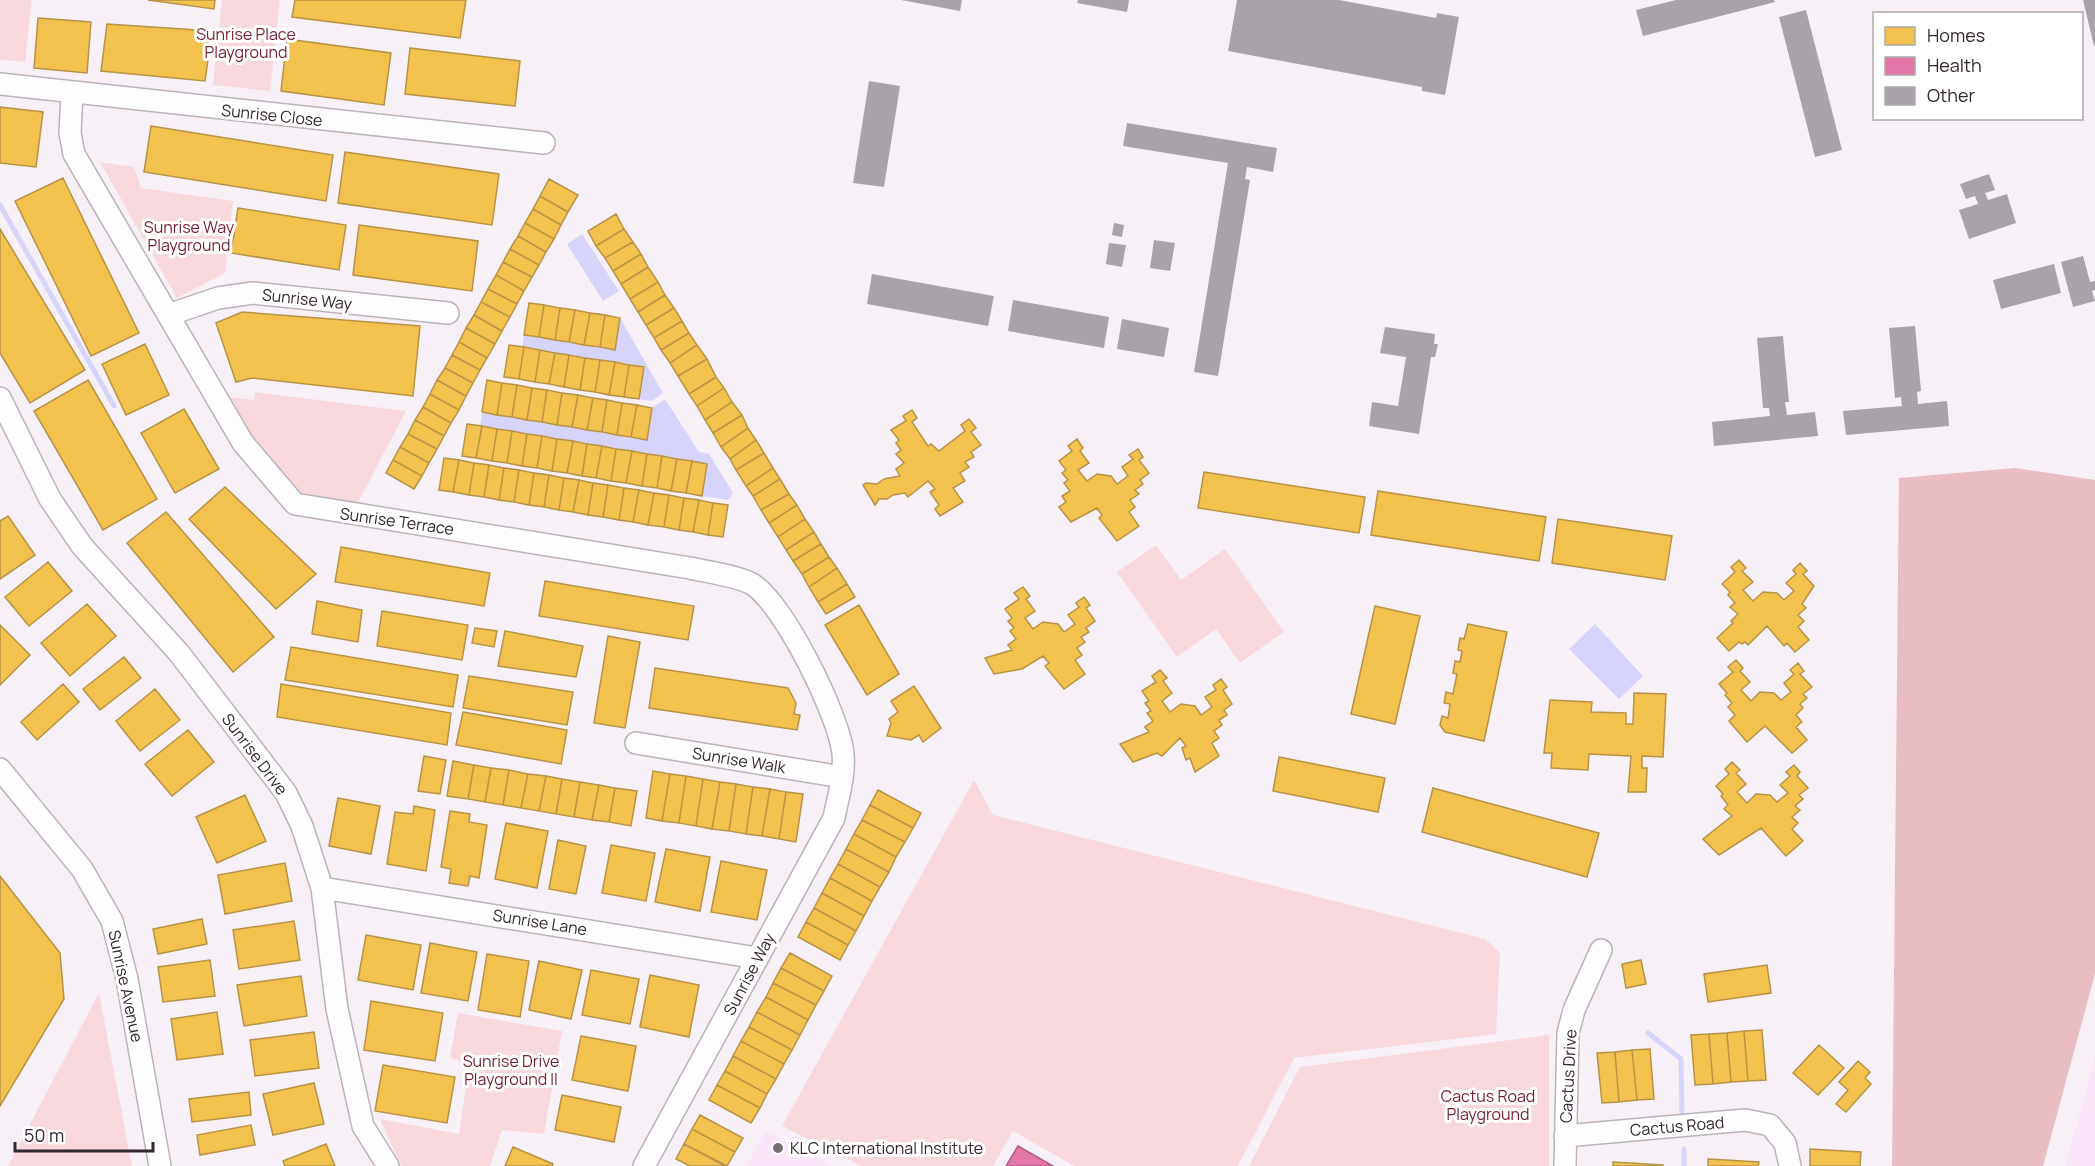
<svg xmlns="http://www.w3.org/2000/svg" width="2095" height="1166" viewBox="0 0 2095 1166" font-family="Manrope,sans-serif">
  <rect width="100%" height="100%" fill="#f8f0f7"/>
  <path fill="#fbe6f9" d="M2095,1055V1166H2066Z
    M766,1131L835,1166H747Z"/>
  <path fill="#f7d9dd" d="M0,0H32L25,62L0,60Z
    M222,0H280L270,91L213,85Z
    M100,162L134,167L141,188L233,201L225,273L177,298Z
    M255,392L406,411L354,510L298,497L219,396L254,400Z
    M1156,545L1181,580L1225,549L1284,632L1240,663L1216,629L1177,657L1117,572Z
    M974,780L993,815L1485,939L1500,953L1496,1034L1294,1058L1238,1166H1074L1013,1131L993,1166H861L782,1126Z
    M99,993L132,1166H8Z
    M458,1013L562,1031L544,1134L502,1130L490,1166H401L380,1119L459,1134L469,1065L450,1057Z
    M1549,1035V1166H1249L1300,1067Z"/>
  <path fill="#eabdc3" d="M2015,468L2095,480V974L2043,1166H1892L1899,478Z"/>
  <path fill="#d6d4fa" d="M582,234L619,291L603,301L567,244Z
    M620,318L663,393L652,401L639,399L643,367L522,347L524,335L615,350Z
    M665,399L699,452L709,454L733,493L728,500L702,496L707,464L480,426L482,412L646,440L652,408Z
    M1595,624L1643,676L1619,699L1569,649Z"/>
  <path fill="#f2c14e" stroke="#b89345" stroke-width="1.5" d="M148,0H215L214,9Z
    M295,0H466L460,38L292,17Z
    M38,18L91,22L87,73L34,68Z
    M107,24L212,31L205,81L101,71Z
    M287,39L391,53L384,105L281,91Z
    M410,48L520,61L515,106L405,94Z
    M0,107L43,112L36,167L0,163Z
    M151,126L333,155L326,201L144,172Z
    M345,152L499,174L492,225L338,203Z
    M63,178L139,333L91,356L15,201Z
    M549,179L578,195L568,212L540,196Z
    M540,196L568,212L561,225L533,209Z
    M238,208L346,225L339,270L231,253Z
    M533,209L561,225L554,239L525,223Z
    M616,214L624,229L596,246L588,231Z
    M525,223L554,239L546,252L518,236Z
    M359,225L478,241L472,291L353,275Z
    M0,229L85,370L30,403L0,353Z
    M624,229L633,242L605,258L596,246Z
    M518,236L546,252L539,265L510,249Z
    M633,242L641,254L613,271L605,258Z
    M510,249L539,265L532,277L503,262Z
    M641,254L648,267L621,284L613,271Z
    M503,262L532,277L524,291L496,275Z
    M648,267L658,282L630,299L621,284Z
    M496,275L524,291L517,304L488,289Z
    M658,282L665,295L638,312L630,299Z
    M488,289L517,304L510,317L481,302Z
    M665,295L674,308L646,325L638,312Z
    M481,302L510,317L502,331L474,315Z
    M529,303L544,305L539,337L524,335Z
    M544,305L560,308L555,340L539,337Z
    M560,308L575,310L569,342L555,340Z
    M674,308L682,321L654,338L646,325Z
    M575,310L590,313L584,345L569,342Z
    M242,312L420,326L413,396L252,378L236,382L216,323Z
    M590,313L605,315L600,347L584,345Z
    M474,315L502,331L495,344L466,328Z
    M605,315L620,318L615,350L600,347Z
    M682,321L689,333L661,350L654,338Z
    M466,328L495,344L487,358L459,342Z
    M689,333L697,345L670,363L661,350Z
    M459,342L487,358L480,370L452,355Z
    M145,344L169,395L126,415L102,364Z
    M509,345L524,347L519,379L504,377Z
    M697,345L707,359L678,376L670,363Z
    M524,347L540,350L535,382L519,379Z
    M540,350L555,353L549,384L535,382Z
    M555,353L569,355L564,387L549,384Z
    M452,355L480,370L473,383L445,368Z
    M569,355L585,358L580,390L564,387Z
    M585,358L600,360L595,392L580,390Z
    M707,359L716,377L689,394L678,376Z
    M600,360L615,362L609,395L595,392Z
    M615,362L629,365L624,397L609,395Z
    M629,365L644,367L639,399L624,397Z
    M445,368L473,383L466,396L437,380Z
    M716,377L724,388L697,406L689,394Z
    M88,380L157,499L103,530L34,411Z
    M437,380L466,396L459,410L430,394Z
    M487,380L502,383L497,415L482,412Z
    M502,383L517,385L512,417L497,415Z
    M517,385L532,388L527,420L512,417Z
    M532,388L547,390L542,422L527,420Z
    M724,388L732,402L705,420L697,406Z
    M547,390L562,393L557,425L542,422Z
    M562,393L578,395L572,427L557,425Z
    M430,394L459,410L451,423L423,407Z
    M578,395L593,398L587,430L572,427Z
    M593,398L607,400L602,432L587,430Z
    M607,400L622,403L617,435L602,432Z
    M732,402L742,415L713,433L705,420Z
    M622,403L637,405L631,437L617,435Z
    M637,405L652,408L647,440L631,437Z
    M423,407L451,423L444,436L415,420Z
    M184,409L219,469L175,493L141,433Z
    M912,410L917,418L912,422L928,446L931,444L939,451L965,431L961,425L969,419L976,428L971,432L981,445L971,452L974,457L965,462L969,467L960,473L965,481L953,488L963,502L940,516L935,509L939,505L930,492L935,489L928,481L908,497L905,493L893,495L887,499H879L875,505L863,485L866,483L877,484L884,479L900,476L896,469L904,463L896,454L901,450L896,443L899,440L891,430L906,421L903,416Z
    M742,415L748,428L721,447L713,433Z
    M415,420L444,436L437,449L408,434Z
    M467,424L482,426L476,458L462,456Z
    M482,426L497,429L492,461L476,458Z
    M748,428L756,440L730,459L721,447Z
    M497,429L512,431L507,463L492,461Z
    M512,431L527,434L522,466L507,463Z
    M408,434L437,449L429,463L400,447Z
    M527,434L542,436L537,468L522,466Z
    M542,436L557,439L552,471L537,468Z
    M557,439L573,441L567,473L552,471Z
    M1077,439L1083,448L1080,451L1089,463L1078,470L1087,481L1097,474L1111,476L1117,484L1128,476L1122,467L1133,459L1129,455L1138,449L1143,457L1139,460L1149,473L1140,480L1143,484L1135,490L1139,494L1130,500L1135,507L1129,512L1139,526L1117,541L1099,518L1102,515L1097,508L1071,522L1059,507L1066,502L1062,496L1070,491L1064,483L1068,480L1062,473L1066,470L1059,461L1072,451L1068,446Z
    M756,440L764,453L736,470L730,459Z
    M573,441L587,444L582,476L567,473Z
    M587,444L602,446L596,478L582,476Z
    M602,446L616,449L611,481L596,478Z
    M400,447L429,463L422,476L393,460Z
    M616,449L632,451L626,483L611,481Z
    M632,451L647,454L642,486L626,483Z
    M764,453L773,468L746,486L736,470Z
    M647,454L662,456L657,488L642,486Z
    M662,456L677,459L671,491L657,488Z
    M444,458L459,460L453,492L439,490Z
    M677,459L692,461L686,493L671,491Z
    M393,460L422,476L414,489L386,473Z
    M459,460L474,463L469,495L453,492Z
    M692,461L707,464L702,496L686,493Z
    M474,463L489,465L484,497L469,495Z
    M489,465L504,468L499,500L484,497Z
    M504,468L519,470L514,502L499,500Z
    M773,468L780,479L753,496L746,486Z
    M519,470L534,473L529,505L514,502Z
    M1204,472L1365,497L1359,533L1198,508Z
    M534,473L549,475L544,507L529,505Z
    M549,475L564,478L559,510L544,507Z
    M564,478L579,480L573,512L559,510Z
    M780,479L789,494L761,510L753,496Z
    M579,480L593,483L588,515L573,512Z
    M593,483L608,485L603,517L588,515Z
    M608,485L624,488L619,520L603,517Z
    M225,487L316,574L276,609L189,519Z
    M624,488L639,490L633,522L619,520Z
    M639,490L654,493L648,525L633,522Z
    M1378,491L1546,517L1539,561L1371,535Z
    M654,493L669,495L664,527L648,525Z
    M789,494L797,505L769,523L761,510Z
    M669,495L684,498L679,530L664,527Z
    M684,498L699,500L693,532L679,530Z
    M699,500L713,503L708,535L693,532Z
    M713,503L728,505L723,537L708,535Z
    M797,505L805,519L778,537L769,523Z
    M166,512L274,637L233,672L127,543Z
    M8,516L35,555L0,579V521Z
    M805,519L814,532L786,550L778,537Z
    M1558,519L1672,536L1665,580L1552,563Z
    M814,532L821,544L793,561L786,550Z
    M821,544L829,557L802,574L793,561Z
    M341,547L490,573L484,606L335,582Z
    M829,557L837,568L809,587L802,574Z
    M1739,560L1746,568L1742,571L1753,582L1743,590L1753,601L1763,592L1777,593L1784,600L1794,591L1786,583L1796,574L1793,570L1800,563L1807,571L1803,574L1814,586L1802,604L1806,608L1798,615L1804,621L1798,627L1809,640L1795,652L1787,643L1784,646L1767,626L1748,645L1745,642L1742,644L1739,642L1729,651L1717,638L1733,623L1731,621L1738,614L1730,607L1735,603L1728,595L1730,592L1722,584L1735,572L1731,567Z
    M48,562L72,591L29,626L5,597Z
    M837,568L847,584L818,602L809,587Z
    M545,581L694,606L688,640L539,616Z
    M847,584L855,597L826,614L818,602Z
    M1023,587L1030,596L1026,599L1035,611L1025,618L1033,629L1043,622L1058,624L1064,632L1075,624L1068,615L1079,607L1076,603L1084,597L1090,605L1086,608L1095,621L1086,628L1089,632L1081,637L1085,642L1077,648L1082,655L1075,660L1085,674L1064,689L1045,666L1049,663L1043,656L1022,669L994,674L985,658L1012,650L1008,645L1016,639L1010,631L1014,628L1008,621L1012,618L1005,609L1019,599L1014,593Z
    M317,601L362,610L358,642L312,634Z
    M87,604L116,636L70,676L41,643Z
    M859,605L899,674L867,695L825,625Z
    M1375,606L1420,616L1395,724L1351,714Z
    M382,611L468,625L462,660L377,646Z
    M1468,624L1507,632L1484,741L1445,732L1440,725L1442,716L1448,718L1450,704L1444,703L1446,692L1453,694L1457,674L1453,673L1455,661L1460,662L1462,651L1458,650L1460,638L1464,639Z
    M0,625L30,655L0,685Z
    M475,628L497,631L494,647L472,643Z
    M505,631L583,646L576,677L498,666Z
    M608,636L640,642L625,728L594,723Z
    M291,647L458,675L453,707L285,680Z
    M124,657L141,678L100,710L83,689Z
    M1736,660L1743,668L1740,671L1750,682L1741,690L1751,701L1760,692L1774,693L1781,700L1791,692L1784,683L1794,674L1790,670L1798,663L1804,671L1800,674L1812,687L1803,694L1807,698L1800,704L1803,708L1796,715L1802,722L1796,727L1807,740L1792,753L1765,726L1747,742L1729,721L1735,715L1728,707L1732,703L1725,695L1727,693L1719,684L1733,672L1728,667Z
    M655,668L788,688L796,703L794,714L800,715L797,730L649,708Z
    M1160,670L1167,678L1163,681L1172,693L1162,701L1170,712L1181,704L1195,706L1201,715L1212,707L1205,697L1216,690L1213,685L1221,679L1227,687L1223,690L1232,704L1224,710L1227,715L1219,720L1222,725L1214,731L1219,738L1212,743L1219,756L1195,772L1190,758L1186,760L1182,748L1186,746L1180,738L1162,756L1157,753L1133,762L1120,744L1149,732L1145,727L1153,721L1147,713L1151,711L1145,703L1149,701L1142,691L1156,682L1152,676Z
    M469,676L573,692L567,725L463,708Z
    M63,684L79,702L37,740L21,722Z
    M281,684L451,713L447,745L277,717Z
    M914,686L941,728L923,742L919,735L911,740L887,736L891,723L889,719L898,712L891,701Z
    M155,689L180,720L140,751L116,721Z
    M1634,693L1666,694L1663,757L1642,756V768H1647L1646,792H1628L1631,756L1589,754L1588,770L1551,768L1552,753H1544L1550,700L1592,702L1591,712L1626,713V724H1633Z
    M463,712L567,730L561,764L456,745Z
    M188,730L214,762L172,796L145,764Z
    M424,756L446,760L440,794L418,791Z
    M1279,757L1385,778L1378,812L1273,791Z
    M453,761L474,765L468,799L447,796Z
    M1732,762L1740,770L1736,773L1746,784L1737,792L1747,803L1756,794L1770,795L1777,802L1788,793L1780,785L1790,776L1786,772L1794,765L1800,772L1797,776L1808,788L1799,795L1803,799L1795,806L1800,810L1792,817L1798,823L1792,829L1803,841L1786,856L1761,828L1719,855L1703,839L1732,816L1724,809L1728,805L1721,796L1723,794L1716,786L1729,774L1725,769Z
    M474,765L491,768L485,802L468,799Z
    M491,768L509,770L503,805L485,802Z
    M509,770L528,774L521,808L503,805Z
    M653,771L670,774L662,821L646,818Z
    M528,774L546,776L539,811L521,808Z
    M670,774L686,776L679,823L662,821Z
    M546,776L562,779L556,814L539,811Z
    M686,776L703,779L696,826L679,823Z
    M562,779L580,782L574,817L556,814Z
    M703,779L720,782L712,829L696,826Z
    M580,782L599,785L592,820L574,817Z
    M720,782L736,784L729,831L712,829Z
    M736,784L753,787L746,834L729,831Z
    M599,785L615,788L609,822L592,820Z
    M753,787L770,789L762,836L746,834Z
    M615,788L637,791L631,826L609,822Z
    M1433,788L1599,833L1587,877L1422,832Z
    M770,789L786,792L779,839L762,836Z
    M878,790L921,813L913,828L870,805Z
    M786,792L803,794L796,842L779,839Z
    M245,795L266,841L217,863L196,817Z
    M338,798L380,806L371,854L329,846Z
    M870,805L913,828L905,842L862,820Z
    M414,806L435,810L426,871L387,864L395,812L413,814Z
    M450,811L470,814L469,822L487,825L479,878L470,876L468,886L449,883L451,869L441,867Z
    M862,820L905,842L896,857L854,834Z
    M506,823L548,831L537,888L495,879Z
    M854,834L896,857L889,872L846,849Z
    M558,840L586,846L576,894L549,889Z
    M611,845L655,853L646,901L602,893Z
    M666,849L710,857L700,911L655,902Z
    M846,849L889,872L880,887L838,864Z
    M721,861L767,870L757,920L711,912Z
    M285,863L292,901L225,914L218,875Z
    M838,864L880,887L872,901L830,878Z
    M0,876L60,953L64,999L0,1106Z
    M830,878L872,901L864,916L822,893Z
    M822,893L864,916L856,931L814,908Z
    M814,908L856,931L848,945L806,922Z
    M202,919L207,944L158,954L153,929Z
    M294,921L300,960L239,969L233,930Z
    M806,922L848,945L840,960L798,937Z
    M366,935L421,945L413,990L358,980Z
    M430,943L477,952L468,1001L421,993Z
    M790,953L832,976L824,991L781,968Z
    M487,954L529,961L520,1017L478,1010Z
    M210,960L215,996L163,1002L158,967Z
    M1641,960L1646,984L1626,988L1622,964Z
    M539,961L582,970L571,1019L529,1010Z
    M1767,965L1771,993L1708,1002L1704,974Z
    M781,968L824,991L816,1005L773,983Z
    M591,970L639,979L630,1024L582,1015Z
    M650,975L699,985L689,1037L640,1027Z
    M301,976L307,1016L244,1026L237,985Z
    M773,983L816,1005L808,1020L766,997Z
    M766,997L808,1020L800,1035L757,1012Z
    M371,1001L443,1013L435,1061L364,1050Z
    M217,1012L223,1054L177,1060L171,1019Z
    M757,1012L800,1035L792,1050L749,1027Z
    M749,1027L792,1050L784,1064L741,1041Z
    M1762,1030L1766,1080L1748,1081L1744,1031Z
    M1744,1031L1748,1081L1731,1082L1727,1033Z
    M314,1032L319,1068L255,1076L250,1040Z
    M1727,1033L1731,1082L1713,1084L1709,1034Z
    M1709,1034L1713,1084L1695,1085L1691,1035Z
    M581,1036L636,1046L628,1091L572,1080Z
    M741,1041L784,1064L776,1079L733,1056Z
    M1819,1045L1844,1068L1818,1095L1793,1073Z
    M1650,1049L1654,1099L1637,1100L1632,1050Z
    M1632,1050L1637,1100L1619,1102L1615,1052Z
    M1615,1052L1619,1102L1602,1103L1597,1053Z
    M733,1056L776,1079L767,1094L725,1071Z
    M1858,1061L1870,1072L1865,1078L1871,1084L1846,1112L1836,1104L1848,1090L1839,1082Z
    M383,1065L455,1077L447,1123L375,1111Z
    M725,1071L767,1094L760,1108L717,1085Z
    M314,1083L324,1124L273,1135L263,1094Z
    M717,1085L760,1108L751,1123L709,1100Z
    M249,1092L251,1115L192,1122L189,1099Z
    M562,1095L621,1107L614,1142L555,1130Z
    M700,1115L743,1138L735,1152L692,1129Z
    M251,1125L255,1145L200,1155L197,1135Z
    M692,1129L735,1152L727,1166L684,1144Z
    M326,1144L335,1166H285L283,1161Z
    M684,1144L725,1166H690L676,1159Z
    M513,1147L553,1164L552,1166H505Z
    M1810,1149L1861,1152L1860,1166H1810Z
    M1708,1159L1759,1162L1758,1166H1708Z
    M1613,1162L1663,1165V1166H1613Z"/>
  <path fill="#e377a8" stroke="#ae5f84" stroke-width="1.5" d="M1018,1146L1053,1166H1006Z"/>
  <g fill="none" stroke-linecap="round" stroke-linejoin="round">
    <path stroke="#d6d4fa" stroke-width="5" d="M0,205L114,406
      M1648,1033L1681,1059L1682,1112
      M1684,1149V1166"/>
  </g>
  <path fill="#a9a2ab" d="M901,0H962L960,11Z
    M1078,0H1129L1127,12L1077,3Z
    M1237,0H1339L1436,18L1437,13L1459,17L1445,95L1422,91V87L1228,51Z
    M1676,0H1774L1775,2L1643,36L1636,10Z
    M2083,0H2095V46H2094Z
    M1806,10L1842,150L1815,157L1779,17Z
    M869,81L900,86L884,187L853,183Z
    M1127,123L1277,148L1273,172L1247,167L1245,179L1250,180L1218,376L1194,372L1228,163L1123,146Z
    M1989,174L1995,190L1985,193L1988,200L2007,194L2016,223L1969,239L1959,210L1978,204L1975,196L1966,199L1960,184Z
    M1114,223L1124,225L1122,237L1112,235Z
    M1154,240L1175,243L1170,271L1150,268Z
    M1109,243L1126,245L1122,267L1106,264Z
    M2083,256L2090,282L2095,281V290L2092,291L2095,301L2073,307L2061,262Z
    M2054,264L2061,293L2001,309L1993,280Z
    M872,274L994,296L988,326L867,304Z
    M1013,300L1109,317L1104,348L1008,331Z
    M1122,319L1169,328L1164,357L1117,349Z
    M1915,326L1921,391L1917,392L1918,404L1947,401L1949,426L1846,435L1843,411L1902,406L1901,397L1895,398L1889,328Z
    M1385,327L1435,334L1434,344H1438L1435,357H1431L1419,434L1369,426L1372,402L1398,406L1406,357L1380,353Z
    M1783,336L1789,402H1785L1787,415L1815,412L1818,436L1714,446L1712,422L1770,416L1769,408H1763L1757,338Z"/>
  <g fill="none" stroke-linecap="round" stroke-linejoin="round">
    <defs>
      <path id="minor" d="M0,84L544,143
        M72,93L70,133L74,154L243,443L295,504L690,568C707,572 738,576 752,584C784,603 840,718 843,754C845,775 838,797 834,818L644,1166
        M168,315L218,298L253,293L448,313
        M0,398L50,499L82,546L179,653L286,793L302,826L322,888L337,1009L363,1126L388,1166
        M636,743L842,777
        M0,769L82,869L112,921L127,979L160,1166
        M322,888L757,958
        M1565,1136L1745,1120L1770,1125L1785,1143L1790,1166
        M1565,1166L1568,1033L1574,1010L1601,950"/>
    </defs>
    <use href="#minor" stroke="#bbb3ba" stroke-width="24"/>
    <use href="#minor" stroke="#fefdfe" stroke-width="21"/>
  </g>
  <circle fill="#776e76" stroke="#fff" stroke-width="2" cx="778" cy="1148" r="6"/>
  <g text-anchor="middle" stroke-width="6" stroke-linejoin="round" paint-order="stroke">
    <g font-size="16" fill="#751e2d" stroke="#fff">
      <text x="246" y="40">Sunrise Place<tspan x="246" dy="18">Playground</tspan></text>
      <text x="189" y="233">Sunrise Way<tspan x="189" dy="18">Playground</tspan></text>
      <text x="511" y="1067">Sunrise Drive<tspan x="511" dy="18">Playground II</tspan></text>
      <text x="1488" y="1102">Cactus Road<tspan x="1488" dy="18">Playground</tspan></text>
    </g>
    <g font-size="16" fill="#322830" stroke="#fff">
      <text transform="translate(272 115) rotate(6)" y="6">Sunrise Close</text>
      <text transform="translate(307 299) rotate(6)" y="6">Sunrise Way</text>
      <text transform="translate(397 521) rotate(8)" y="6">Sunrise Terrace</text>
      <text transform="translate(255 754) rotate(53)" y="6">Sunrise Drive</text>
      <text transform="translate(739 760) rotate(9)" y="6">Sunrise Walk</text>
      <text transform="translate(540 922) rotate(9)" y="6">Sunrise Lane</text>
      <text transform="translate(749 974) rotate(-62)" y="6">Sunrise Way</text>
      <text transform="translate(126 986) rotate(78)" y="6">Sunrise Avenue</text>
      <text transform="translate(1568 1076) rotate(-87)" y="6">Cactus Drive</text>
      <text transform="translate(1677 1126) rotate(-5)" y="6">Cactus Road</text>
    </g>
    <g font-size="16" fill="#322830" stroke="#fff" text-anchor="start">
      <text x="790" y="1154">KLC International Institute</text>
    </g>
  </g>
  <rect x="1873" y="12" width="210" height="108" fill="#ffffff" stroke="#ada9ac" stroke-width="1.5"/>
  <rect x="1885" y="27" width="30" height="18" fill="#f2c14e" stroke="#ada9ac" stroke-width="1.5"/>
  <text x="1927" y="42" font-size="18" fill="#322830">Homes</text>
  <rect x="1885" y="57" width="30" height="18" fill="#e377a8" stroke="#ada9ac" stroke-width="1.5"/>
  <text x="1927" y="72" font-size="18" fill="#322830">Health</text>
  <rect x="1885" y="87" width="30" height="18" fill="#a9a2ab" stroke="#ada9ac" stroke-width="1.5"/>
  <text x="1927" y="102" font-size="18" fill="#322830">Other</text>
  <path d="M15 1142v9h138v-9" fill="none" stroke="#322830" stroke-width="3"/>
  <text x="24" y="1142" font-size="18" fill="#322830" stroke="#ffffff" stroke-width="4.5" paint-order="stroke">50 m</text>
</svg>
